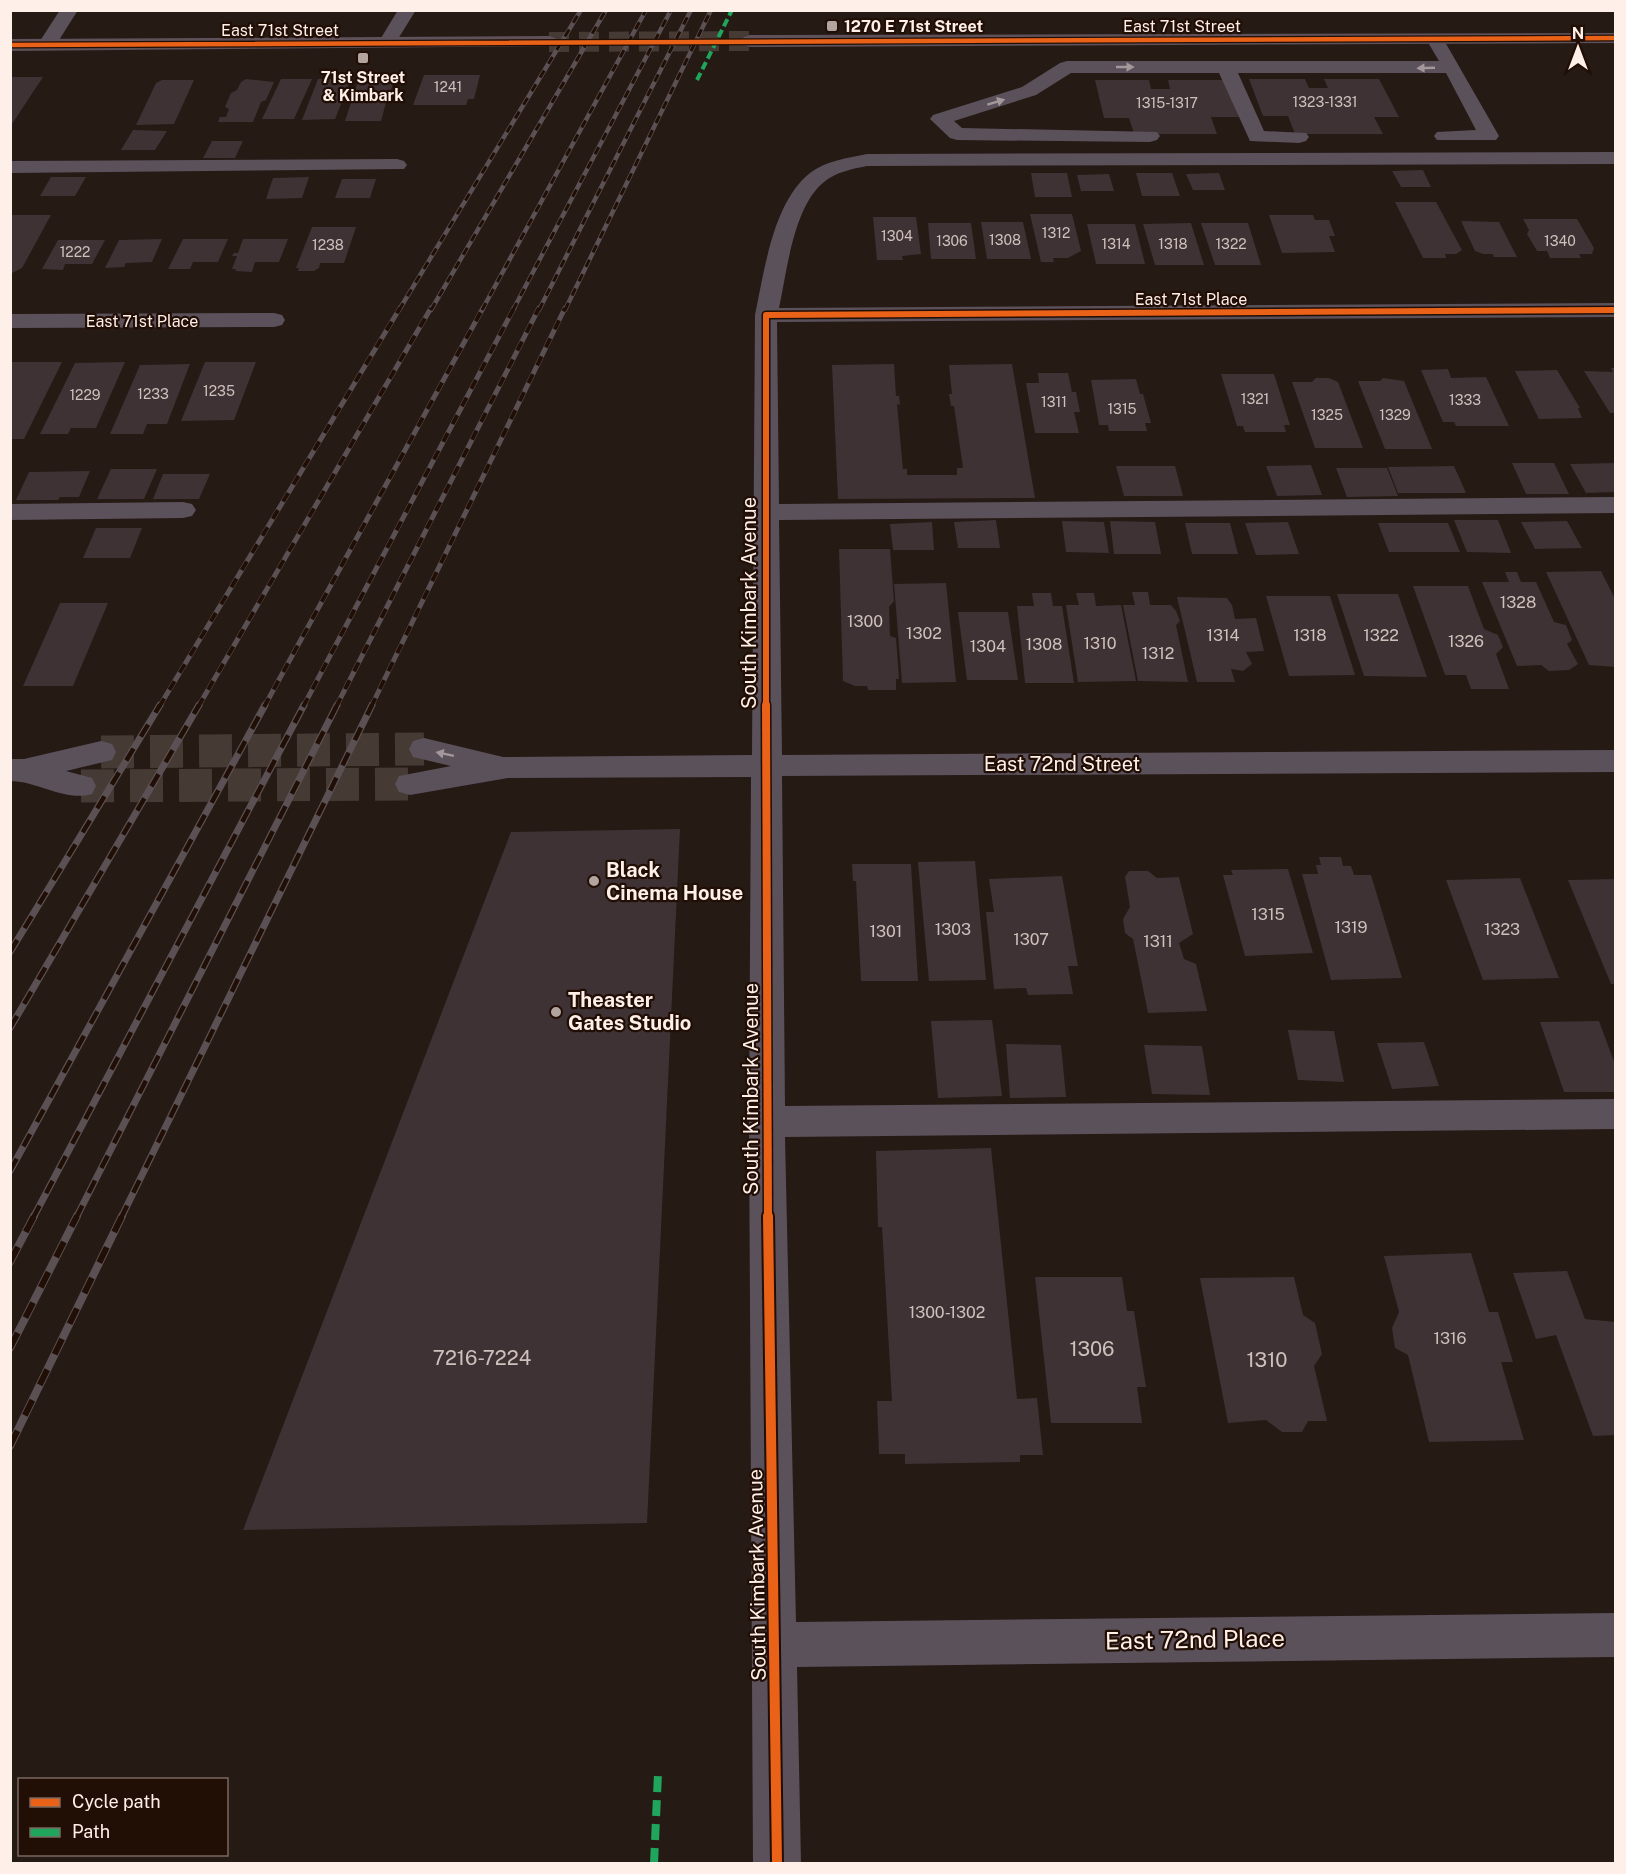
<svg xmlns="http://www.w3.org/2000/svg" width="1626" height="1874" viewBox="0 0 1626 1874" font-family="'Public Sans',sans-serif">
  <rect width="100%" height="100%" fill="#251a14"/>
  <path fill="#3e3234" d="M424,75H480L474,99H468L466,105H413Z
    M10,77H43L10,127Z
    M246,79L274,82L266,100L261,102L253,122H218L220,117H226L229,109L225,107L231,93L237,90L241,82Z
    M281,79H312L294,119H262Z
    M318,79H351L335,119L302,120Z
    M1249,79H1305L1309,88H1328L1324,79H1379L1399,117H1374L1383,134H1295L1288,116H1263Z
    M162,80H194L174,124L136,125L156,83Z
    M394,80L391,90L395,92L393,97L387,99L381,121H345L358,81Z
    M1095,80H1149L1151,89H1170L1168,80H1225L1239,117H1211L1217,134H1134L1129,118H1104Z
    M133,130L167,131L155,150H121Z
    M212,141H243L235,158H203Z
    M1423,170L1431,187H1401L1392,171Z
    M1031,173H1067L1072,197H1035Z
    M1136,173H1172L1180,196H1142Z
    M1219,173L1225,190H1193L1186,174Z
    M1109,174L1114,191H1081L1077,175Z
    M51,177H86L75,196H40Z
    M309,177L302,198L266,199L273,178Z
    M342,179H376L370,198H335Z
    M1395,202H1436L1462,250L1456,254H1445L1446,258H1423Z
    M1030,214H1072L1081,251L1068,258H1053L1054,262H1041Z
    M10,215H51L22,268L10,274Z
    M1269,215H1313L1315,220H1329L1335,236H1329L1335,252L1282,253Z
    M873,217H916L921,254L902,256L903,260H877Z
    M1523,219H1577L1594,248L1592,254H1579L1581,258H1550L1547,251H1537L1527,234L1529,230Z
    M1461,221L1499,222L1517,257H1494L1493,254H1483L1475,251Z
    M981,222H1023L1031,259H987Z
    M928,223H971L976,259H931Z
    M1191,223L1204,265H1155L1143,224Z
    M1201,223H1248L1261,265H1215Z
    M1087,224H1135L1145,264H1096Z
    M312,227H356L344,263H320L319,268L314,271H298L299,268H296Z
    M162,239L152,262L126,263L124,267L105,268L119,240Z
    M183,239H228L218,262H193L190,269H168Z
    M243,239H288L279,262H255L252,272L235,271L236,269H232L237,256H232L234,253H238Z
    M58,240H105L92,264H65L63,270L42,269Z
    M12,362H62L24,439H10Z
    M125,362L96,428H71L68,434H40L75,363Z
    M205,362H256L234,420L181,421Z
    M190,364L167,424H147L143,434H110L140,365Z
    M894,364L896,396H899L900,405L897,404L903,469H907V475H957V468H963L954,406H951L949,394H952L949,365L1012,364L1035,498L838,499L832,365Z
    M1611,368H1616V413H1610L1584,371L1613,372Z
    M1448,369L1451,378L1486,377L1509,426H1456L1454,422H1443L1421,370Z
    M1557,370L1580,408H1578L1582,418L1539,419L1515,371Z
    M1038,373H1068L1072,392H1076L1080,412H1074L1079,433H1035L1026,383H1039Z
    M1221,374H1274L1290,425H1284L1286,432H1245L1243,426H1237Z
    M1316,378H1329L1338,382L1363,448H1315L1292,382H1312Z
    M1383,378L1404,381L1432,449H1385L1358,381H1380Z
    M1136,379L1140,394H1143L1151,423H1145L1147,431H1109L1108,425H1099L1091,380Z
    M1512,463H1554L1569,494H1526Z
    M1616,463V492L1586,493L1570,464Z
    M1311,465L1322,495L1277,496L1266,466Z
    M1116,466H1175L1183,496H1124Z
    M1454,466L1466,493H1398L1388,467Z
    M1336,468H1387L1398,496L1347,497Z
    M111,469H157L144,499H97Z
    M90,471L79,497H60L58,500H16L29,472Z
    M163,474H210L199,499H153Z
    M996,520L1000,548H958L954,522Z
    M1454,520H1498L1511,553L1467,552Z
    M1062,521L1104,522L1109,553L1066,552Z
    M1110,521L1155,522L1161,554H1114Z
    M1567,521L1582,548L1535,549L1521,522Z
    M932,522L934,550H893L890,524Z
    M1288,522L1299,554L1256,555L1245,523Z
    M1185,523H1230L1238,554H1192Z
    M1378,523H1448L1460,552H1389Z
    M96,528H142L130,558H83Z
    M839,549H890L894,601L889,607L890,636L896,638L899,679H896V690H868L867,686H855L843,681Z
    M1601,571L1616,601V667L1589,665L1546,572Z
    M1505,572H1517L1521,582H1536L1554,622L1566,625L1572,640L1567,644L1578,664L1569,670L1549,671L1541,665L1517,666L1482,582H1509Z
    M946,583L956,682L902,683L894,584Z
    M1413,586H1468L1484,629L1498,635L1503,647L1496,654L1509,689H1471L1466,675H1445Z
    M1132,592H1148L1150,605H1171L1176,611L1180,621L1176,625L1188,682L1138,681L1123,605H1135Z
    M1032,593H1051L1053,606H1062L1074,683H1025L1017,606H1034Z
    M1076,593H1094L1096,606L1121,605L1136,681L1078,682L1066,605H1079Z
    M1337,594H1398L1427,677L1364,676Z
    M1266,596H1330L1355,675L1289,676Z
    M1177,597L1227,598L1232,605L1235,619L1256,618L1264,651L1246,652L1252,664L1243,671L1231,669L1235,682H1197Z
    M60,603H108L73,686H23Z
    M958,612H1008L1018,680H967Z
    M680,829L647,1523L243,1530L511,832Z
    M1319,857H1341L1343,866H1351L1354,875H1371L1402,978L1331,980L1302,874H1318L1316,865H1321Z
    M975,861L986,980L929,981L918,862Z
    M852,864H911L918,981H861L856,881H853Z
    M1288,869L1313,953L1245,956L1223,875H1233L1231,870Z
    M1129,871H1148L1157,878L1179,877L1193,934L1179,943L1184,959L1196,964L1207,1011L1148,1013L1133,939L1125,933L1123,919L1130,907L1125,877Z
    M1062,876L1078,966H1068L1073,994L1028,995L1026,988L994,989L986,912H994L989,879Z
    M1520,878L1559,978L1483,980L1446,880Z
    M1616,879V984H1611L1568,880Z
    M992,1020L1002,1096L938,1098L931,1021Z
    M1599,1021L1616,1067V1092H1564L1540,1022Z
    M1288,1030L1334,1031L1344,1082L1298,1080Z
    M1424,1042L1439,1086L1392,1089L1377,1043Z
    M1006,1044L1061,1045L1066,1097L1010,1098Z
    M1144,1045L1202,1046L1210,1095L1152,1094Z
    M991,1148L1017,1399L1037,1398L1043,1455H1020V1462L905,1464V1454H879L877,1401H892L882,1227H878L876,1151Z
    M1471,1253L1489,1312H1498L1513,1362H1501L1524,1440L1429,1442L1408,1355L1395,1348L1392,1328L1399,1312L1384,1256Z
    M1567,1271L1585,1319L1616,1322V1435L1593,1436L1556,1335L1536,1339L1513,1273Z
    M1035,1277H1122L1127,1311H1134L1146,1387H1137L1142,1423H1051Z
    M1294,1277L1303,1315L1315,1323L1322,1354L1314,1366L1327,1421H1308L1302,1432H1282L1266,1420L1228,1423L1200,1278Z"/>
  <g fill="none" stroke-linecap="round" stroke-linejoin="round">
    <path stroke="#463a34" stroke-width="33" stroke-dasharray="33 16" stroke-linecap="butt" d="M101,752L424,749
      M81,786L410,784"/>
    <path stroke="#463a34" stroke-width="20" stroke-dasharray="20 10" stroke-linecap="butt" d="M549,42L750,41"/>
    <path fill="#5b515b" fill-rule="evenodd" d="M60,10H78L54,48H40L38,44Z
      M398,10H416L393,47H381L378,43Z
      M1435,34L1441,35L1499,136L1496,140H1437L1434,136L1437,132L1476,130L1446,73H1238L1264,131L1306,133L1309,137L1306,141L1299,143L1250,141L1219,73H1071L1036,95L954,121L962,128L1157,132L1160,136L1157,140L1150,142L957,140L950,138L930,119L933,115L1022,87L1060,63L1067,61H1439L1426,39L1429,35Z
      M1616,152V164L867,166C852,169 836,172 824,182C793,207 787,272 779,308L1616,303V317L777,322L779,504L1616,497V513L779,520L782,755L1616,750V772L782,776L785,1106L1616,1099V1129L785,1137L796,1622L1616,1613V1657L797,1667L801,1864H753L749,1122L751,777L508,778L410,795L399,792L395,784L399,776L451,766L413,757L409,749L413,741L424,738L503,757L752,755L755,315C764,272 773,202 810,173C825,161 848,158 867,154Z
      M397,159L404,161L407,165L404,169L10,173V161Z
      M274,313L282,315L285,320L282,325L274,327L10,328V314Z
      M183,502L192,504L196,510L192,516L183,518L10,520V504Z
      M101,741L112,744L116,752L112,760L66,771L92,778L96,786L92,794C66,802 37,781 10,781V759H24Z"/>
    <path fill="#5e5159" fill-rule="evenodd" d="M1616,33V43L750,47L744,45L741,41L744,37L750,35Z
      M549,36L555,38L558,42L555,46L10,51V39Z"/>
    <defs>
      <path id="rail-far3" d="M399,310L581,10
        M431,310L606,10
        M482,310L646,10
        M513,310L671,10
        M539,310L691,10
        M565,310L711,10"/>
      <path id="rail-far2" d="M159,707L400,308
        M198,707L431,308
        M264,707L483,308
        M303,707L514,308
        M336,707L539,308
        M371,707L565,308"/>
      <path id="rail-far1" d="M10,952L160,705
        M10,1028L199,705
        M10,1171L265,705
        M33,1218L304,705
        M76,1218L337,705
        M121,1218L372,705"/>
      <path id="rail" d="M10,1262L34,1216
        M10,1348L77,1216
        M10,1446L122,1216"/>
    </defs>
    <use href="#rail-far3" stroke="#5b5154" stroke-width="4.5"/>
    <use href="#rail-far2" stroke="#5b5154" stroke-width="5"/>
    <use href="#rail-far1" stroke="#5b5154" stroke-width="7"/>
    <use href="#rail" stroke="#5b5154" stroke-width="8"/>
    <use href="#rail-far3" stroke="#210e05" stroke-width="3" stroke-dasharray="8" stroke-linecap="butt"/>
    <use href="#rail-far2" stroke="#210e05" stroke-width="4" stroke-dasharray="10" stroke-linecap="butt"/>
    <use href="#rail-far1" stroke="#210e05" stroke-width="4.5" stroke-dasharray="14" stroke-linecap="butt"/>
    <use href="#rail" stroke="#210e05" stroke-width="6" stroke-dasharray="17" stroke-linecap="butt"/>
    <path stroke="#20a55d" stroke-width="4" stroke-dasharray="8 4" stroke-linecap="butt" d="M697,80L732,10"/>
    <path stroke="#20a55d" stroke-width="8" stroke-dasharray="16 8" stroke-linecap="butt" d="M654,1864L658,1773"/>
    <defs>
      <path id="cycleway-far3" d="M10,45L1616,38"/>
      <path id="cycleway-far2" d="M766,707V315L1616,310"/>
      <path id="cycleway-far1" d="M766,705L768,1218"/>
      <path id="cycleway" d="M768,1216L777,1864"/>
    </defs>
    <use href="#cycleway-far3" stroke="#210e05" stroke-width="7"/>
    <use href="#cycleway-far2" stroke="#210e05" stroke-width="9"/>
    <use href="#cycleway-far1" stroke="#210e05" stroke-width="11"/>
    <use href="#cycleway" stroke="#210e05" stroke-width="14"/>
    <use href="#cycleway-far3" stroke="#ea6118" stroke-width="4.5"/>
    <use href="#cycleway-far2" stroke="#ea6118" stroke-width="6"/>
    <use href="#cycleway-far1" stroke="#ea6118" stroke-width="8"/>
    <use href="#cycleway" stroke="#ea6118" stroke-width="10"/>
  </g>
  <defs><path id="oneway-solid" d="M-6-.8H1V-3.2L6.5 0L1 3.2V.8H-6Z" transform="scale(1.5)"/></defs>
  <g fill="#a4989a">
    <use href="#oneway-solid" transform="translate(1125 67)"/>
    <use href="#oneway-solid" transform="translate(1426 68) rotate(178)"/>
    <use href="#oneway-solid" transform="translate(996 102) rotate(-17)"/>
    <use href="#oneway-solid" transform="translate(445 754) rotate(-168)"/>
  </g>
  <g fill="#b2a49e" stroke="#210e05" stroke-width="2">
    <rect x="826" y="20" width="12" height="12" rx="3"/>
    <rect x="357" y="52" width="12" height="12" rx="3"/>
    <circle cx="594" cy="881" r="6"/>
    <circle cx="556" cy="1012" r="6"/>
  </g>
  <g text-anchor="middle" stroke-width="4.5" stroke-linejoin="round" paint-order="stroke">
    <g font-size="14" fill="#cec0bb">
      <text x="448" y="92">1241</text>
      <text x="1325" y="107">1323-1331</text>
      <text x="1167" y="108">1315-1317</text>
      <text x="1056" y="238">1312</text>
      <text x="897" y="241">1304</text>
      <text x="1005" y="245">1308</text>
      <text x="952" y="246">1306</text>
      <text x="1560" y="246">1340</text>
      <text x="1116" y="249">1314</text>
      <text x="1173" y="249">1318</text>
      <text x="1231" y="249">1322</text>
      <text x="328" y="250">1238</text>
      <text x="75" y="257">1222</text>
      <text x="219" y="396">1235</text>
      <text x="153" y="399">1233</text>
      <text x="85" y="400">1229</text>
      <text x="1255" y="404">1321</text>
      <text x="1465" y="405">1333</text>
      <text x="1054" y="407">1311</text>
      <text x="1122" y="414">1315</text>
      <text x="1327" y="420">1325</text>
      <text x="1395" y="420">1329</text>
    </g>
    <g font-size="16" font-weight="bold" fill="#feefe8" stroke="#210e05" text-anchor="start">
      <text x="844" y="32">1270 E 71st Street</text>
      <text x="363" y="83" text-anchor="middle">71st Street<tspan x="363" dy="18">&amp; Kimbark</tspan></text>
    </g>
    <g font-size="16" fill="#feefe8" stroke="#210e05">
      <text x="1182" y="32">East 71st Street</text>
      <text x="280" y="36">East 71st Street</text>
      <text x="1191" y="305">East 71st Place</text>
      <text x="142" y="327">East 71st Place</text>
    </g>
    <g font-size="16" fill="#cec0bb">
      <text x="1518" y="608">1328</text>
      <text x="865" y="627">1300</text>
      <text x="924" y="639">1302</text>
      <text x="1223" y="641">1314</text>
      <text x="1310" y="641">1318</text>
      <text x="1381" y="641">1322</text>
      <text x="1466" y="647">1326</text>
      <text x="1100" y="649">1310</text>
      <text x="1044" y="650">1308</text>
      <text x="988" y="652">1304</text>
      <text x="1158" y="659">1312</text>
      <text x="1268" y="920">1315</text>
      <text x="1351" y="933">1319</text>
      <text x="953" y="935">1303</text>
      <text x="1502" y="935">1323</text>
      <text x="886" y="937">1301</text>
      <text x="1031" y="945">1307</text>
      <text x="1158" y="947">1311</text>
      <text x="947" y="1318">1300-1302</text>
      <text x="1450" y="1344">1316</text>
    </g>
    <g font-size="20" fill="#feefe8" stroke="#210e05">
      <text transform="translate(749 603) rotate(-90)" y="7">South Kimbark Avenue</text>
      <text x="1062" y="771">East 72nd Street</text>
      <text transform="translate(751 1089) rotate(-90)" y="7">South Kimbark Avenue</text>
      <text transform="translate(757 1575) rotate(-91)" y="7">South Kimbark Avenue</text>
    </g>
    <g font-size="20" font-weight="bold" fill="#feefe8" stroke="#210e05" text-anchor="start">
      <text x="606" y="877">Black<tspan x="606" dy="23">Cinema House</tspan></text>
      <text x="568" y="1007">Theaster<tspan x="568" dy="23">Gates Studio</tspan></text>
    </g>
    <g font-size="20" fill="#cec0bb">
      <text x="1092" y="1356">1306</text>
      <text x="482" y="1365">7216-7224</text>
      <text x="1267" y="1367">1310</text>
    </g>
    <g font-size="24" fill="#feefe8" stroke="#210e05">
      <text transform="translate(1195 1640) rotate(-1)" y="8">East 72nd Place</text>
    </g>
  </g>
  <rect width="1626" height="1874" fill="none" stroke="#feefe8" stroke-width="24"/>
  <rect x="18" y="1778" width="210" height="78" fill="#210e05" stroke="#796860" stroke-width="1.5"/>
  <rect x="30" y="1798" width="30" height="9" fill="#ea6118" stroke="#796860" stroke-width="1.5"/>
  <text x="72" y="1808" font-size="18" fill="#feefe8">Cycle path</text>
  <rect x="30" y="1828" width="30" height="9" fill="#20a55d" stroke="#796860" stroke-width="1.5"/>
  <text x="72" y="1838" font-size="18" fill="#feefe8">Path</text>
  <g transform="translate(1578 48)" stroke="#210e05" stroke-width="4.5" paint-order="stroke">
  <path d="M0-4.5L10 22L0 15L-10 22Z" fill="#feefe8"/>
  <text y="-9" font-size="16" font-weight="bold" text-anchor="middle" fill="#feefe8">N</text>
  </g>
</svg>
